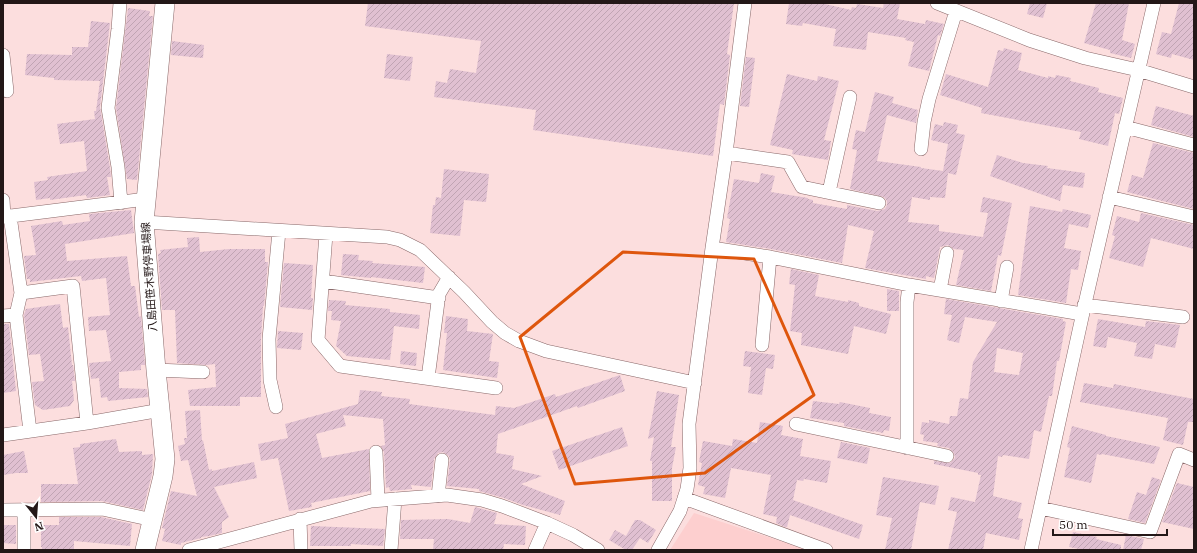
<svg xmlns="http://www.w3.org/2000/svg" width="1197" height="553" viewBox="0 0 1197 553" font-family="'IBM Plex Serif','Noto Sans JP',serif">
  <defs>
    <pattern id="building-hatch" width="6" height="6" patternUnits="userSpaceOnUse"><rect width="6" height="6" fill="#e0c0d1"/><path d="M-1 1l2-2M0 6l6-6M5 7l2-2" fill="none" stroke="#c0a4b3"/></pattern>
  </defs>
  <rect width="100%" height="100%" fill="#fcdede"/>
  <path fill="#fdcfcf" d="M694,513L808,550H670Z"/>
  <path fill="url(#building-hatch)" fill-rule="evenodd" d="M368,3H734L727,54L730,55L724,105L720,104L713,156L533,130L536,110L434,97L436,81L447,83L450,69L476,73L481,41L365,26Z
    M789,3H825V4L851,10L852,7L856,8L857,4L883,8L884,3H900L897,19L925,24L926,20L944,24L940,36L938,35L929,71L908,66L914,42L905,40L906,38L868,32L866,50L833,46L836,29L803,23L802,26L786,24Z
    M1030,3H1047L1043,18L1027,14Z
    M1096,3H1129L1122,40L1135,44L1131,58L1110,53V50L1084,43Z
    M1179,3H1194V60L1172,54L1171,58L1156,54L1162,32L1171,34Z
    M128,8L150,11L149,16H153L137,180L127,179L116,108Z
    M91,21L110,23L100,107L110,168L111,177H107L110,195L87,198L86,195L50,200V198L36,200L34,182L48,180L47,177L87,171L84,141L60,144L57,124L95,119L94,111H96L100,81L54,80V78L25,75L27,54L72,55V47H88Z
    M172,41L204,45L203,58L171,55Z
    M1004,48L1022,53L1018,70L1048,78V76L1055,78L1056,75L1071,78L1070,81L1099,88L1098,92L1123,98L1119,114L1115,113L1108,146L1079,139L1081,132L981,113L982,108L940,95L946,74L988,87L998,50L1003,51Z
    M387,54L413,57L410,81L384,78Z
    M746,57L755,58L749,107L740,106Z
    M787,74L817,81L818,76L839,81L824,140L831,141L828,160L792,154L793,150L770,145Z
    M875,92L894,97L892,103L918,110L916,123L887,115L877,161L921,167V168L943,171L948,144L931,140L935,124L943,126L944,122L958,125L956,133L965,135L956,175L948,173L945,198L930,197V200L912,197L908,222L939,225V231L983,237L988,213L980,212L983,197L1012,203L1001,256L998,255L991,291L956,285L964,250L954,249L948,245L940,247L934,278L926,276V279L865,268L874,231L848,225L842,263L771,249L726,242L730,219L727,218L734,179L759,183L761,173L775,176L771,192L808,198V199L813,200V203L847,209V205L877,211L885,209L887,205V201L884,197L850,189L857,150L852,149L856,130L865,132Z
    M1156,106L1194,116V137L1151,125Z
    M1153,143L1194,153V209L1127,192L1132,175L1143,178Z
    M997,155L1023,163L1048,166L1047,168L1085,173L1083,188L1063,185L1060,201L990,176Z
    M444,169L489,174L486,202L464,200L460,236L430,233L433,205H435L436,197L441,198Z
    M1030,206L1062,212L1063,209L1091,215L1088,228L1069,224L1064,248L1081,251L1078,270L1071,269L1066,303L1018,295Z
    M131,210L134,233L65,244L67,261L127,256L131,286H135L139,317L141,316L145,365H141V370L119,372V388L147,389L148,397L108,401L107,397L101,398L99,378L91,379L89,363L111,361L106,330L89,331L88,317L110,315L106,278L82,281L81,276L30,282V279H27L24,256L36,255L31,226L62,221L63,225L90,221L89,214Z
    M1141,213L1194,225V249L1151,238L1143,267L1109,258L1115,236L1112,235L1117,216L1139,222Z
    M199,237L200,252L229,249H265V262H268L264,306H263L261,338V397H240V406H190L188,390L216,387L215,364L207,365L177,363L175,310H162L158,254L161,253L160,250L188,247L187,238Z
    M343,254L359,255L358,260L373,261L372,263L425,267L423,283L371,277V278L341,275Z
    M284,263L313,265L311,298H313L312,310L280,307Z
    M791,269L819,275L815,296L848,302V300L859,303V306L891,314L886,334L854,326L848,354L801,345L802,333L790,331L795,285L789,284Z
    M887,289L899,291V311H887Z
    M946,299L1063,319V321L1066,322L1059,361H1057L1052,396H1049L1041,432L1034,430L1029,459L1003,455L1002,457L998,456L993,496L1022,503L1018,518L1023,519L1019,540L986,533L983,550H948L957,512L948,510L951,497L975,502L981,475H978V473L934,464V461L950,463L955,458L954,453L949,448L937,446L938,443L923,441L924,435L920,434L922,422L929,423V420L949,424L950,416H957L960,398L968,399L973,362L997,322L965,317L959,343L947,340L952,315L944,314ZM997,348L1023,353L1019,375L994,372Z
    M329,300L346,301L345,305L390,309V312L420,315L419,329L394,326L390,360L347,356L336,346L341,321L331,320L332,311H328Z
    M60,304L63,328L68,327L72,365H73L75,381H72L74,400L70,406L43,410L35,405L32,382L44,381L40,354L29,355L24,315L26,309Z
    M446,316L468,319L467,331L493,334L489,361L499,362L497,378L443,370L447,333H444Z
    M1098,319L1145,327L1146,321L1180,325L1175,348L1155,344L1152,359L1134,356L1137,343L1108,337L1106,348L1093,346Z
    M3,324H9L16,391L3,393Z
    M278,331L303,333L301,350L277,348Z
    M401,351L417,353L416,366L400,364Z
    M745,351L775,355L773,369L766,368L762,395L748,393L751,367L743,366Z
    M620,375L625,391L578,408L577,406L498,434L496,453L514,456L512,469L542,476L521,484L565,501L560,515L523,505L504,498L479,491V489L447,486L450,460L449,456L443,452L438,453L434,459L431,487L411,485L412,489L390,491L389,487L386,488L384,452L381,446L385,445L383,419L343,415L346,426L316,434L322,458L369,449L370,491L311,503L312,507L289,511L278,458L261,461L258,444L288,438L285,424L358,404L360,390L382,392L381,396L410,399L409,404L495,415L496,406L514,408L555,394L556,397Z
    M1084,383L1113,388L1114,384L1194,399V422H1188L1183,445L1163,440L1168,418L1080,402Z
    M657,391L679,395L671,447H676L672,468V501H652V461H650L654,437L648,439Z
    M813,401L839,404L840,402L870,408L869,413L891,417L889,431L884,430L883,433L874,431V432L844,426V423L810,418Z
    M200,410L202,441L203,440L209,470L212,469V471L254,462L257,478L214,487L229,517L222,522V533L209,536L201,537V538L181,543V545L162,541L165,529L162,528L171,491L197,496L188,460L181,461L178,446L185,444L184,438H187L185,411Z
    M760,422L783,426L781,435L803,439L800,456L831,461L827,483L804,479L803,481L797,480L793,500L863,525L859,539L790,515L787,527H785L776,523L777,517L763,514L771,475L731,468L725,498L703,494L705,487L698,485L702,463L699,462L703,441L732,446L733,439L757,443Z
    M1072,426L1106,435V436L1160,447L1154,464L1102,454L1101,455L1097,454L1091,483L1064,477L1070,448L1067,447Z
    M622,427L628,446L559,470L552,451Z
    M116,439L119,452L142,451V455L153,454L152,474L143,510L102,501L41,502V484H78L73,448L80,447V444Z
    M841,442L870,448L867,464L837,458Z
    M24,451L28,473H16L3,475V455Z
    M883,477L939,486L935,505L920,502L911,550H885L892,518L876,515Z
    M1152,477L1161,480L1145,523L1128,519L1137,492L1146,495Z
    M1177,483L1194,487V529L1162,522Z
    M475,507L497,513L494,524L526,526L525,545L504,544L503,550H433L434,539H400L401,520L448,519L470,523Z
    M59,517H101L132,524L130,546L74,541V550H42V547H41V525H59Z
    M635,520H640L656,530L648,543L640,538L632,550H626L609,540L615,530L626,536Z
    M3,525H16V544L3,543Z
    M311,526L385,529L383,546L351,544V546H310Z
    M1073,532L1097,537L1096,539L1121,545V550H1084L1069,547Z
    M1126,535L1144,539L1141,550H1123Z"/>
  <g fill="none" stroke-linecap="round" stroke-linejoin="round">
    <defs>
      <path id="minor" d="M120,3L118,29L108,108L118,167L121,203
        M937,3L1029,40L1085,58L1138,70L1194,87
        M3,55L7,91
        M1125,127L1194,145
        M921,149L924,122L929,99L956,11
        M726,153L788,162L802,187L879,203
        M829,192L850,97
        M1109,197L1194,217
        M3,200L4,217
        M10,216L21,293
        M3,217L146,199
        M144,222L387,237L400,240L420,250L464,292L492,322L505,333L519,341L546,351L695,383
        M326,234L318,340L340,366L496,388
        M712,248L770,257L909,285L1082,314
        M323,281L439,298
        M940,290L947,253
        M1001,301L1007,267
        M1084,305L1183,317
        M3,316L16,315
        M762,345L770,257
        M156,370L203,372
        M428,378L439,294L449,277
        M276,407L270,380L269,339L279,231
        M796,424L947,456
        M30,431L16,315L21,293L73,286L87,423
        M3,435L87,423L161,410
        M907,448V302L909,285
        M376,452L378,500
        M438,496L442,460
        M684,498L826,550
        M1040,508L1150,532L1179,454L1194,460
        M3,510L102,509L153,520
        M300,519L301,550
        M24,550V510
        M189,550L371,501L447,495L482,500L502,506L547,523L573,535L598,550
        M391,550L395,499
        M535,550L547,523
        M658,550L680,511L687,489L690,468L689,424L712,248L726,153L745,3
        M1031,550L1084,308L1154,3"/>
      <path id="secondary" d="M145,550L163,476L165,459L156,370L144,222L165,3"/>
    </defs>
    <use href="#minor" stroke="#896869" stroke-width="14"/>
    <use href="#secondary" stroke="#896869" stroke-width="20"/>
    <use href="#minor" stroke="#fff" stroke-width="13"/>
    <use href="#secondary" stroke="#fff" stroke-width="19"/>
  </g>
  <path fill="none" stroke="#de560d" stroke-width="3" stroke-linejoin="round" d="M623,252L754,259L814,395L705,473L575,484L520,337Z"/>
  <g text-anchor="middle" stroke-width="3" stroke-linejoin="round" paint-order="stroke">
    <g font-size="11" fill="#231717" stroke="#fff">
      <text transform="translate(149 277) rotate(-94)" y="4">八島田笹木野停車場線</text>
    </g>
  </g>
  <rect width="1197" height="553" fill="none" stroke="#231717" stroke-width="8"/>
  <g transform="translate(36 517) rotate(163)" stroke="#ffffff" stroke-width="3" paint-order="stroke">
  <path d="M0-3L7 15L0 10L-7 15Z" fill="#231717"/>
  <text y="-6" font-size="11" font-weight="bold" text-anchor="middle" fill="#231717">N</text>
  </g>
  <path d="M1053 529v6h114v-6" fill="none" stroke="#231717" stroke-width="2"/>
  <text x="1059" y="529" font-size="12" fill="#231717" stroke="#ffffff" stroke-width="3" paint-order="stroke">50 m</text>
</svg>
